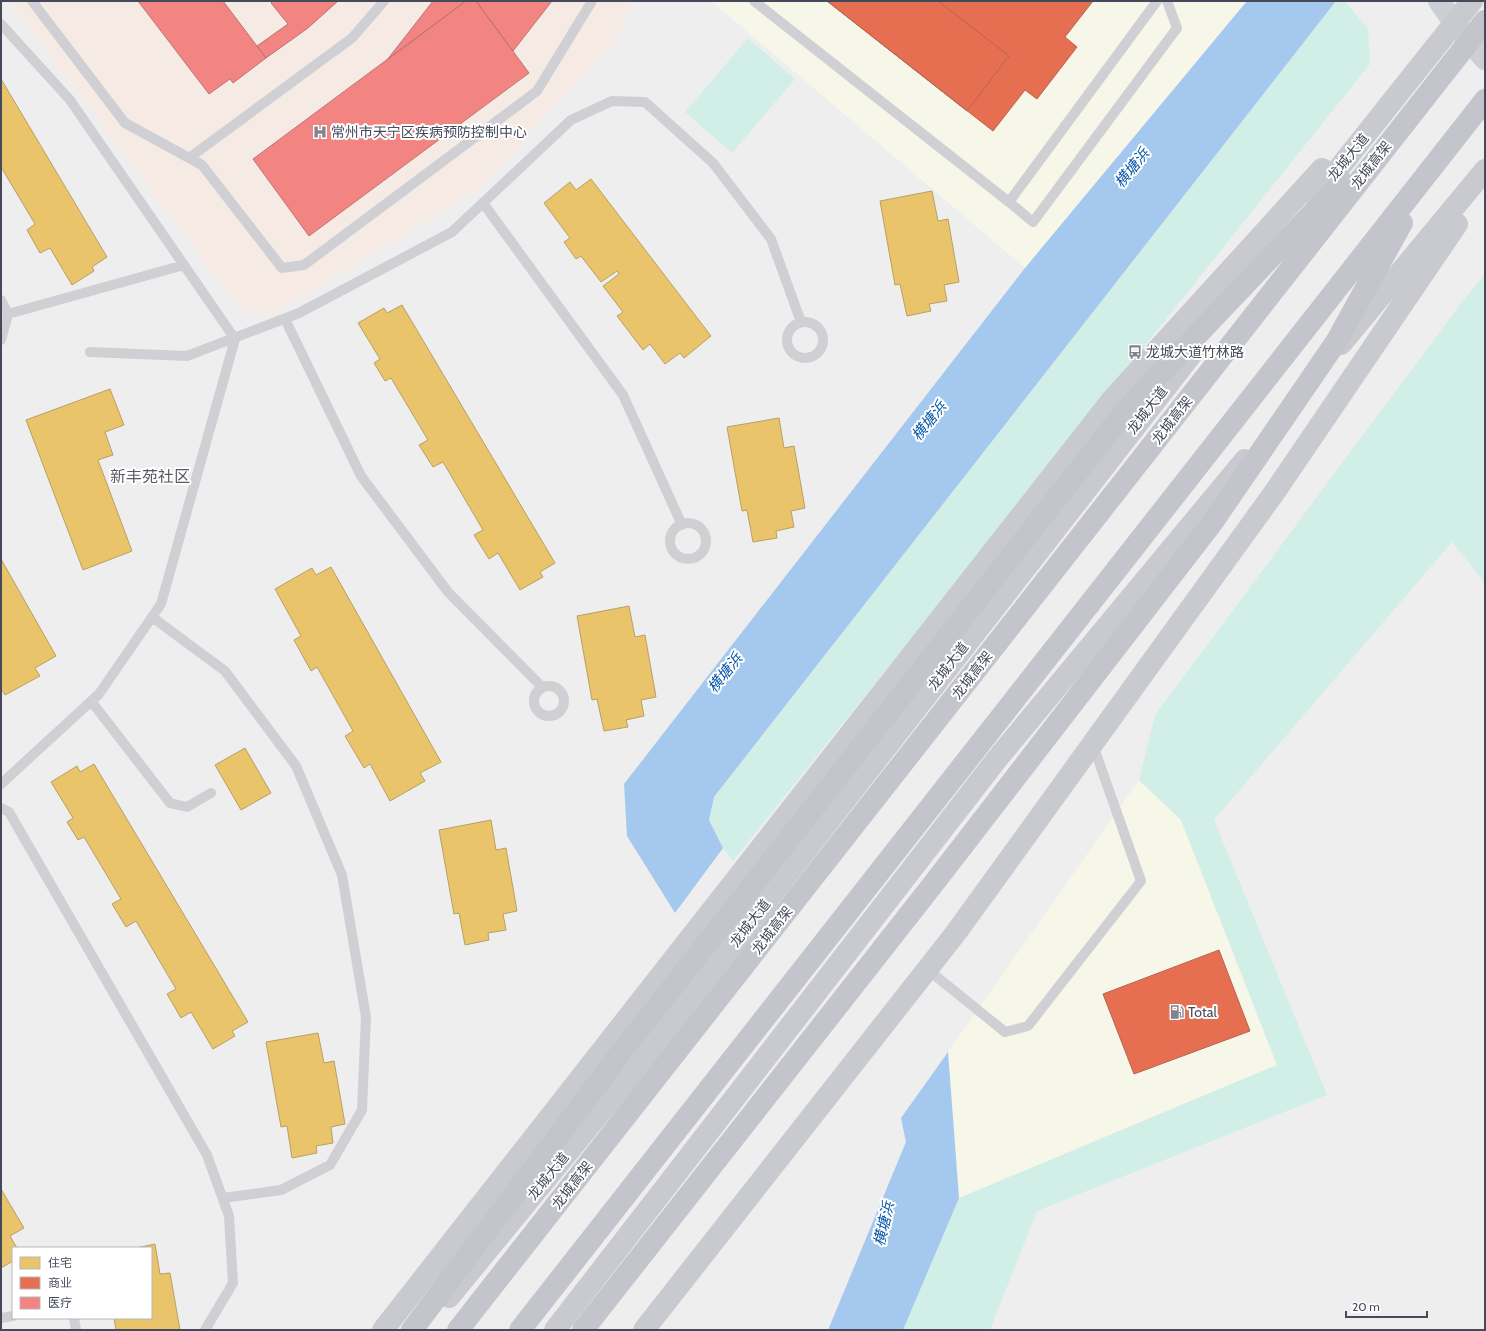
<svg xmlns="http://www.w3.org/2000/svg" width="1486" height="1331" viewBox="0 0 1486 1331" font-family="Cabin,'Noto Sans SC',sans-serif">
  <rect width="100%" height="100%" fill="#efeeee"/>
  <path fill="#f6f6e9" d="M711,1H1247L1025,268Z
    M1139,780L1181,820L1277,1065L959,1198L948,1052Z"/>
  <path fill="#f6ebe4" d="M9,1H634L613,45L476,191L272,315L240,309Z"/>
  <path fill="#d1efe6" d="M1336,1H1345L1368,29L1370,64L733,861L723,848L709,820L714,797Z
    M748,38L795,79L732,153L685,112Z
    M1485,274V583L1452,542L1214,820L1327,1095L1037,1211L990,1330H903L959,1198L1277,1065L1181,820L1139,780L1155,715L1461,303Z"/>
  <path fill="#a5c8ee" d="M1247,1H1336L714,797L709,820L723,848L675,913L627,836L624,784L1025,268Z
    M948,1052L959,1198L903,1330H828L906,1142L901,1118Z"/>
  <path fill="#e9c46a" stroke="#b89f66" d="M1,79L107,257L92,267L94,271L72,285L50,248L40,253L27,230L35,224L1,167Z
    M591,179L711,336L684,358L680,353L665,364L650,344L643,350L617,316L623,312L603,286L619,274L617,271L601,282L581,256L576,259L564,242L570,238L544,203L570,182L576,190Z
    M932,191L938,221L948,219L959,282L944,285L947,301L929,304L931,311L907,316L900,284L895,285L880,201Z
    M402,305L555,563L540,572L543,577L520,590L498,553L489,559L474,535L483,530L443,462L433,467L419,445L428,440L391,378L385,381L374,363L380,359L358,323L384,308L387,313Z
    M110,389L124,425L105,432L113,455L98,460L132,551L83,570L26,420Z
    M779,418L784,448L794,446L805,508L791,511L794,527L776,531L777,538L753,542L747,510L742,511L727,427Z
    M1,559L56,656L35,668L40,676L5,695L1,689Z
    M331,567L441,762L420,773L425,781L390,801L370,764L364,768L345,736L353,731L317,667L311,671L294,640L301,636L275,589L312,568L316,575Z
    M629,606L635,637L645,635L656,697L641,700L644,716L626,720L628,727L604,731L597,699L592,700L577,616Z
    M245,748L271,793L241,810L215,765Z
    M94,764L248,1022L232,1031L235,1036L213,1049L191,1012L181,1018L167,994L176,989L136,921L126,927L112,904L121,899L84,837L78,840L67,822L73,818L51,782L77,766L80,772Z
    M491,820L496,850L506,848L517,911L503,914L506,930L488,933L489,940L465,945L459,913L454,914L439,830Z
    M318,1033L324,1063L334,1061L345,1124L331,1127L333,1143L316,1146L317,1153L292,1158L287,1126L281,1127L266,1042Z
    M1,1189L24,1228L10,1236L17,1248H13V1261L1,1268Z
    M155,1244L160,1274L170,1273L180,1330H116L114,1318H151V1248H136Z"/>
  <path fill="#e76f51" stroke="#b66454" d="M827,1H1093L1065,37L1077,47L1037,99L1025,90L993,131Z
    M827,1H938L1009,56L967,111Z
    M1219,950L1250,1031L1134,1074L1103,994Z"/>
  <path fill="#f28482" stroke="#be7376" d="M138,1H223L266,58L233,83L230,79L209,94Z
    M273,1H338L308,28L266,58L257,46L288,24L271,3Z
    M433,1H466L387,60Z
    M466,1H476L529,73L309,236L253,159Z
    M476,1H552L513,51Z"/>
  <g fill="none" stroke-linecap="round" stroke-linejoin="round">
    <path stroke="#cfcfd4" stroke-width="10" d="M32,1L125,123L202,165L282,268L304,265L537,91L592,1
      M754,1L1009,202L1157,1
      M1,24L70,100L235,339L161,604L99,694L1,784
      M189,158L352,38L384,1
      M1009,202L1033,222L1177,28L1167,1
      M483,203L623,395L682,525
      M1,300L8,314L1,340
      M8,314L184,265
      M285,319L361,476L448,592L542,687
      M787 340a18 18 0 1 1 36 0a18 18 0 1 1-36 0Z
      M90,352L187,356L299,313L452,232L571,120L612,101L645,102L713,163L771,239L801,322
      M670 541a18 18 0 1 1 36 0a18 18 0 1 1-36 0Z
      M152,617L225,671L296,766L342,875L366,1017L362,1110L330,1165L281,1190L223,1198
      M534 701a15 15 0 1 1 30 0a15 15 0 1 1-30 0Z
      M91,701L170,803L187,807L211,793
      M1,808L9,812L207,1155L229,1216L233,1283L205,1330
      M927,969L1005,1032L1028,1026L1141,881L1093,745
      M1,1318L13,1316
      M74,1318L76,1330"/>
    <path stroke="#cecfd4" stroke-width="22" d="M1439,1L1455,24L1485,59"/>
    <path stroke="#c9cacf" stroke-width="22" d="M1316,197L1472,1
      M1341,344L1485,170
      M449,1297L636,1069L1194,351
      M383,1330L1111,401L1322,169
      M555,1330L997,759L1245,460
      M644,1330L955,934L1274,493L1457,224"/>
    <path stroke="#c3c4cc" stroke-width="22" d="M412,1330L620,1054L1126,410L1342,182
      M458,1330L1485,21
      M520,1330L1485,100
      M583,1330L934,883L1212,523L1336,342L1402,223"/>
  </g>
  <defs>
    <symbol id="hospital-bare" viewBox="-9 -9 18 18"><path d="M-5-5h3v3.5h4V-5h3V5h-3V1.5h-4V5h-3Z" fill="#80838e" stroke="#fff" stroke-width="2.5" paint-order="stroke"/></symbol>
    <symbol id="bus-bare" viewBox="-9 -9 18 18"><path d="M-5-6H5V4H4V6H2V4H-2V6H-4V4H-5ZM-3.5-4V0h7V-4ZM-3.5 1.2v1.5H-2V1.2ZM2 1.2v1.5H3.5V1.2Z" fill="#80838e" stroke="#fff" stroke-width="2.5" paint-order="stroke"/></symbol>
    <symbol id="fuel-bare" viewBox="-9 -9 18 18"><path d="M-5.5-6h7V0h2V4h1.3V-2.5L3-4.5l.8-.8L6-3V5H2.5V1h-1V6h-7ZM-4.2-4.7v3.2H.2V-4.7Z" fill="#80838e" stroke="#fff" stroke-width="2.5" paint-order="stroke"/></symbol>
  </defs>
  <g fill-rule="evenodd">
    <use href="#hospital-bare" x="310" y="122" width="20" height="20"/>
    <use href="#bus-bare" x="1125" y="342" width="20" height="20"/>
    <use href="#fuel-bare" x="1167" y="1002" width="20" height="20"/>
  </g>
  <g text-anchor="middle" stroke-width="4" stroke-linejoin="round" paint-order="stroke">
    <g font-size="14" fill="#454a5b" stroke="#fff" text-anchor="start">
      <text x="331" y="137">常州市天宁区疾病预防控制中心</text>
      <text x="1146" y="357">龙城大道竹林路</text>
      <text x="1188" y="1017">Total</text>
    </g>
    <g font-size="14" fill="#454a5b" stroke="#fff">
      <text transform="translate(1348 157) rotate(-51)" y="5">龙城大道</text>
      <text transform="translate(1371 165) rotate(-52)" y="5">龙城高架</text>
      <text transform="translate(1147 410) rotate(-52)" y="5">龙城大道</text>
      <text transform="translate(1172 420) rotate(-52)" y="5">龙城高架</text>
      <text transform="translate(948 666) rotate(-52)" y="5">龙城大道</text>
      <text transform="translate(972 675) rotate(-52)" y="5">龙城高架</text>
      <text transform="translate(750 923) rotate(-52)" y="5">龙城大道</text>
      <text transform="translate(772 930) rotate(-52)" y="5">龙城高架</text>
      <text transform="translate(548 1176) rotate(-51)" y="5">龙城大道</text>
      <text transform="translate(572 1185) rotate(-52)" y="5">龙城高架</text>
    </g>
    <g font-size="15" font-style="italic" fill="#0857ab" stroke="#fff">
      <text transform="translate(1132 168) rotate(-51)" y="5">横塘浜</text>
      <text transform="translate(929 421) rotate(-51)" y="5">横塘浜</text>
      <text transform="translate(725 673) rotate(-51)" y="5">横塘浜</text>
      <text transform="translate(884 1224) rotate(-77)" y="5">横塘浜</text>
    </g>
    <g font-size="16" fill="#5a5b62" stroke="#fff">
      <text x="150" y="482">新丰苑社区</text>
    </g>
  </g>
  <rect width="1486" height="1331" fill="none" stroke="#454a5b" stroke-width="4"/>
  <rect x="12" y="1247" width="140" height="72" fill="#ffffff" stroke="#b5b7bd"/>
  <rect x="20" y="1257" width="20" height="12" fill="#e9c46a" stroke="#b5b7bd"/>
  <text x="48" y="1267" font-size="12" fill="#454a5b">住宅</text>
  <rect x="20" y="1277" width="20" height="12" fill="#e76f51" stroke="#b5b7bd"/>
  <text x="48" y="1287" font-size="12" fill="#454a5b">商业</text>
  <rect x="20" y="1297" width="20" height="12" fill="#f28482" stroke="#b5b7bd"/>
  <text x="48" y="1307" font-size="12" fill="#454a5b">医疗</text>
  <path d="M1346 1311v6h81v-6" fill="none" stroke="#454a5b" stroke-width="2"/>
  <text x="1352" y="1311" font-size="12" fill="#454a5b" stroke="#ffffff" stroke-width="3" paint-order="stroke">20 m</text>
</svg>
